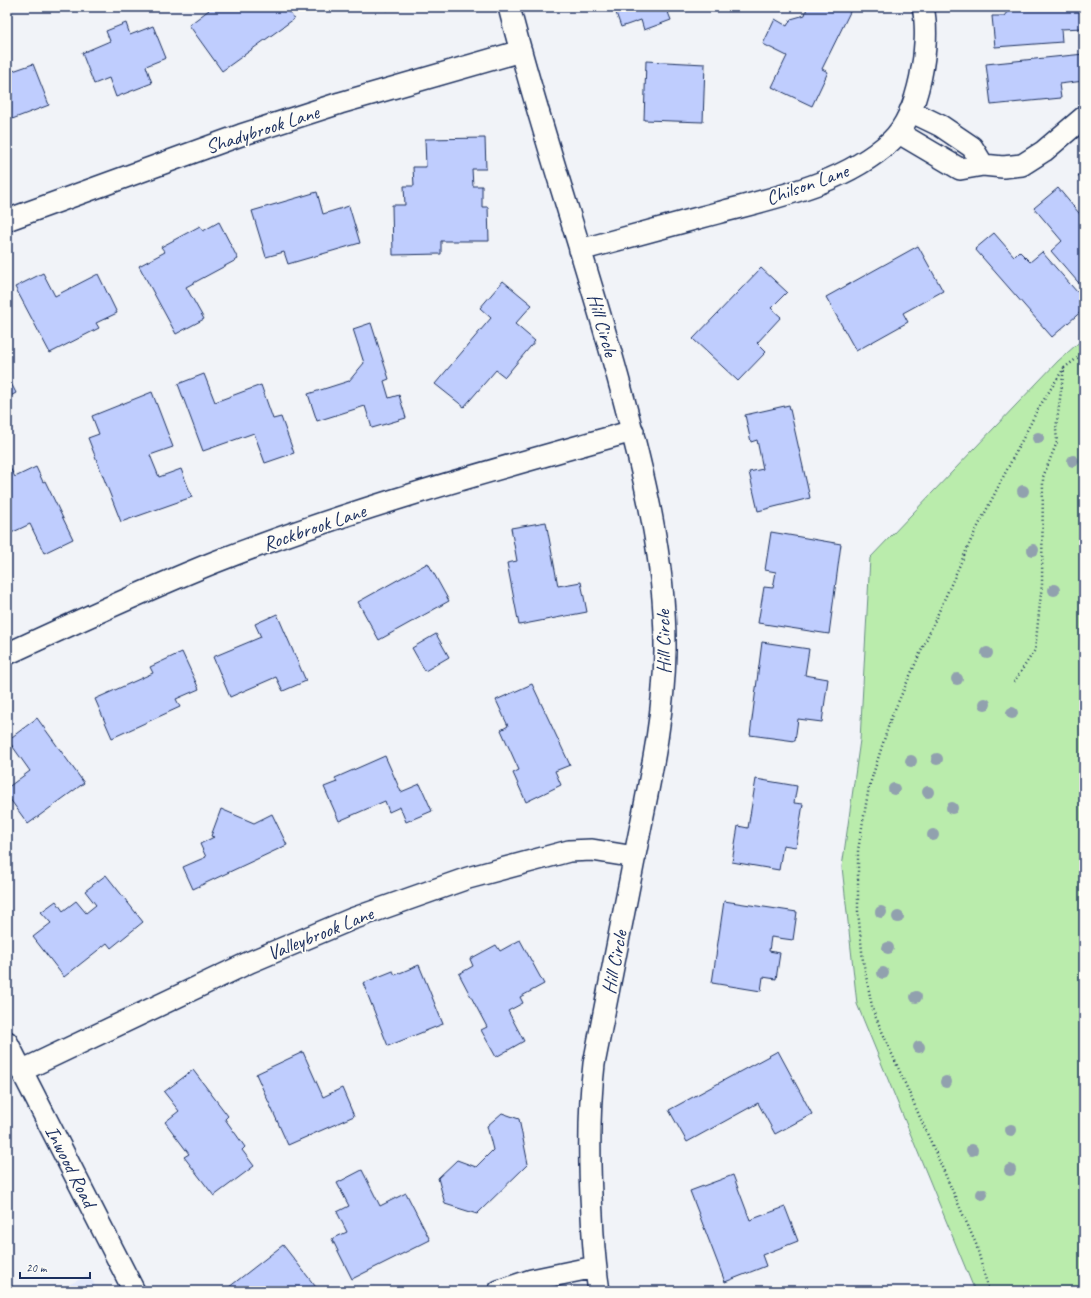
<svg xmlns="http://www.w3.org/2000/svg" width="1091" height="1298" viewBox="0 0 1091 1298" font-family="Caveat,sans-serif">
  <rect width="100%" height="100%" fill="#f1f3f8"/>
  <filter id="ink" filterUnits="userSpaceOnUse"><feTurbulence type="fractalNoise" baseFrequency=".025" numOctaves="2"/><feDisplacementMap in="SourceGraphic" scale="8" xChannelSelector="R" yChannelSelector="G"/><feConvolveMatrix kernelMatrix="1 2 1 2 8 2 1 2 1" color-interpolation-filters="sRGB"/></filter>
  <g filter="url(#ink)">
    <path fill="#e2e8fa" d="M89,1275L98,1291H56Z"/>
    <path fill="#baecac" stroke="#6a8e85" d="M1084,338V1291H975L857,1004L842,867L860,740L870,558L1058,361Z"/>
    <path fill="#bfcdfe" stroke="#1b2f5e" d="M206,7H286L294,19L222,71L189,25L209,10Z
      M367,7H389L388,10Z
      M614,7H666L671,20L644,30L641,20L621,27Z
      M807,7H848L850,12L822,69L828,72L812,106L772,87L787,56L763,44L775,19L787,26L791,19L805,15Z
      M1011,7H1084V28L1061,29L1062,42L995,47L992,16H1004Z
      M126,23L130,35L153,26L166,58L146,66L152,83L116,97L109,78L94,84L82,53L110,41L106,31Z
      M1084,54V81L1059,84L1061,98L991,105L986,64Z
      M646,61L705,64L703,122L644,120Z
      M7,64L10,72L33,64L49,105L7,121Z
      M485,138L486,169H472L473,186H482V207H488L489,241H441V254L393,255L392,205H405L404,186H414L413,167H426L425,139Z
      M1084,170V183L1078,176Z
      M1058,188L1084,219V289L1051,251L1062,241L1034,208Z
      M317,192L323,214L349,206L360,243L288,264L284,252L266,257L252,211Z
      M219,222L238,259L186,287L204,319L176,334L139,266L165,252L161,247L200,226L203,231Z
      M994,233L1014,256L1019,251L1030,262L1042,252L1084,300V309L1052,337L975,249Z
      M918,246L943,291L903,313L908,322L856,351L826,297Z
      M761,268L787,292L771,308L781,317L757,343L766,352L738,381L693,339Z
      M43,273L55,296L98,274L117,313L96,323L99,328L50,353L15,287Z
      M503,281L532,305L515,324L535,341L505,377L496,370L464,407L435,384L491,318L480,308Z
      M371,323L389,379L384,381L389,398L399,395L406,418L372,428L365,406L317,421L308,394L349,381L364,363L353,329Z
      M204,374L215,402L261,385L273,419L281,417L294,453L265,463L254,433L203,451L178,384Z
      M7,375L16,393L7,398Z
      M152,392L173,447L150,455L159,477L181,469L192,497L121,522L88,438L99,434L92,416Z
      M789,405L810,498L758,511L749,472L763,469L757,440L751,442L745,415Z
      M36,467L43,482L45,481L73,539L44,553L30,524L7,535V469L10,468L15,477Z
      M546,522L558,586L581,582L587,612L519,625L507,563L517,561L511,528Z
      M771,532L841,544L829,634L758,623L764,587L773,588L776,572L765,570Z
      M428,563L449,601L379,640L358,602Z
      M277,614L306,681L283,691L276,677L230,697L213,657L261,637L255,624Z
      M436,634L449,657L425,671L412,648Z
      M762,642L809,649L805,675L828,679L822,722L798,719L795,741L750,735Z
      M182,652L199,689L176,699L180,707L112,738L95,699L153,673L150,667Z
      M532,684L570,765L555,771L561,785L526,802L513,773L519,770L501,730L508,726L496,700Z
      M37,718L84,783L28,824L7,795V788L30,771L8,740Z
      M385,756L401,792L420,784L432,811L406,822L400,807L389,812L385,801L339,821L324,787L337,782L335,778Z
      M756,779L797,786L794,803L803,804L796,847L783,845L779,870L732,862L738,826L748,828Z
      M221,809L254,823L272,814L287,845L193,889L183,867L206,857L200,844L214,837L211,836Z
      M106,875L143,922L111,948L107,943L64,977L33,937L51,923L41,912L56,901L63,911L76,901L86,913L96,905L85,891Z
      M724,901L797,912L793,940L771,937L769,951L780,953L776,979L763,977L761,991L712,983Z
      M520,940L544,984L520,997L523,1003L508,1011L524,1041L496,1057L481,1030L487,1027L459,974L473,966L470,959L496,945L500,951Z
      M419,965L443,1024L388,1046L363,983L393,971L395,975Z
      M778,1051L812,1114L775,1134L758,1103L687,1142L669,1110Z
      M303,1052L323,1097L342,1088L354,1116L288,1145L256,1074Z
      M193,1070L228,1116L225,1119L245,1147L242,1150L254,1166L214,1196L184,1157L189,1154L165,1122L179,1111L164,1092Z
      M502,1113L519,1119L528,1164L477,1214L445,1204L438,1178L457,1160L476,1167L493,1150L487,1126Z
      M362,1170L380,1206L406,1193L430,1240L352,1279L332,1239L347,1232L337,1212L349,1206L337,1183Z
      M733,1175L750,1220L785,1207L798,1241L762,1255L766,1266L725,1282L690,1191Z
      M283,1245L319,1291H224Z"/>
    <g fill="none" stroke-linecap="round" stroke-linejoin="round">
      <defs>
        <path id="minor" d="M509,7C541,132 584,254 618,378C642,466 666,559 665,651C664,717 650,780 637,845C623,918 608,991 594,1064C588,1115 589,1164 592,1215C593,1241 595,1266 599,1291
          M910,111L941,126L972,147L983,165
          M899,133L960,169L983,165L1003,167L1022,165L1044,151L1084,117
          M7,220L241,135L340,103L521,51
          M580,250C625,238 671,225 717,213C777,197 844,184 891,141C919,115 931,43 923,7
          M7,654C76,622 145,590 215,562C351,509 492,470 633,431
          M7,1042L134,1291
          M21,1071L250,962L352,919L468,878L569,851L592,850L635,857
          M499,1291L532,1280L595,1267"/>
      </defs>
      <use href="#minor" stroke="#1b2f5e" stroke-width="24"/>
      <path stroke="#1b2f5e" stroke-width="2.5" stroke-dasharray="1 3" stroke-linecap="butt" d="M1014,682L1035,650L1042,584L1043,477L1057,442L1056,429L1064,368L1084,353
        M989,1291L976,1244L873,1011L863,961L858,911V850L869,787L891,718L971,540L1038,409L1064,368"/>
      <use href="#minor" stroke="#fdfcf7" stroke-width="21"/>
    </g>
    <g fill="#91a1ae">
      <circle cx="1038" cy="438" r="6"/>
      <circle cx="1073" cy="461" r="6"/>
      <circle cx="1023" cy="491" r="6"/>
      <circle cx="1033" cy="550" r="6"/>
      <circle cx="1054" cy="590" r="6"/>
      <circle cx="987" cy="653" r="6"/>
      <circle cx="957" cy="679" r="6"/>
      <circle cx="985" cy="704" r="6"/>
      <circle cx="1012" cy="713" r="6"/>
      <circle cx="937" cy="759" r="6"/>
      <circle cx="911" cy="761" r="6"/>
      <circle cx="894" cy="789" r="6"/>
      <circle cx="928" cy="792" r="6"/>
      <circle cx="952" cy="808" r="6"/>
      <circle cx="933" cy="835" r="6"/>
      <circle cx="881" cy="912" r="6"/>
      <circle cx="898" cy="917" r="6"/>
      <circle cx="888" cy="948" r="6"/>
      <circle cx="883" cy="973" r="6"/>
      <circle cx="916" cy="997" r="6"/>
      <circle cx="919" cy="1047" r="6"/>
      <circle cx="946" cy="1082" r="6"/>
      <circle cx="1011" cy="1130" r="6"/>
      <circle cx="972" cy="1150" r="6"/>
      <circle cx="1010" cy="1170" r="6"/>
      <circle cx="982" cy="1194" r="6"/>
    </g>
  </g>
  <g text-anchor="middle" stroke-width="3.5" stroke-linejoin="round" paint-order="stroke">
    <g font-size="20" fill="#1b2f5e" stroke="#fdfcf7">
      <text transform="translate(262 129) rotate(-18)" y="7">Shadybrook Lane</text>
      <text transform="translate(807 184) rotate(-20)" y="7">Chilson Lane</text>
      <text transform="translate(603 325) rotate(74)" y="7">Hill Circle</text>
      <text transform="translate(314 527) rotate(-19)" y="7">Rockbrook Lane</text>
      <text transform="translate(663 642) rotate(-91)" y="7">Hill Circle</text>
      <text transform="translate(320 933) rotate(-22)" y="7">Valleybrook Lane</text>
      <text transform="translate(614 962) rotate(-79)" y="7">Hill Circle</text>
      <text transform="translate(71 1166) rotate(63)" y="7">Inwood Road</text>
    </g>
  </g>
  <rect width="1091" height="1298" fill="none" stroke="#fdfcf7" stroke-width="24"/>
  <rect x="12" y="12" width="1067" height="1274" fill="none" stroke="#1b2f5e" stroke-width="1.5" filter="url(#ink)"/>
  <path d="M20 1272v6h70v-6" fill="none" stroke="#1b2f5e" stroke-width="2"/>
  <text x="26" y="1272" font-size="12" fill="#1b2f5e" stroke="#fdfcf7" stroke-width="3" paint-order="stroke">20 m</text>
</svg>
